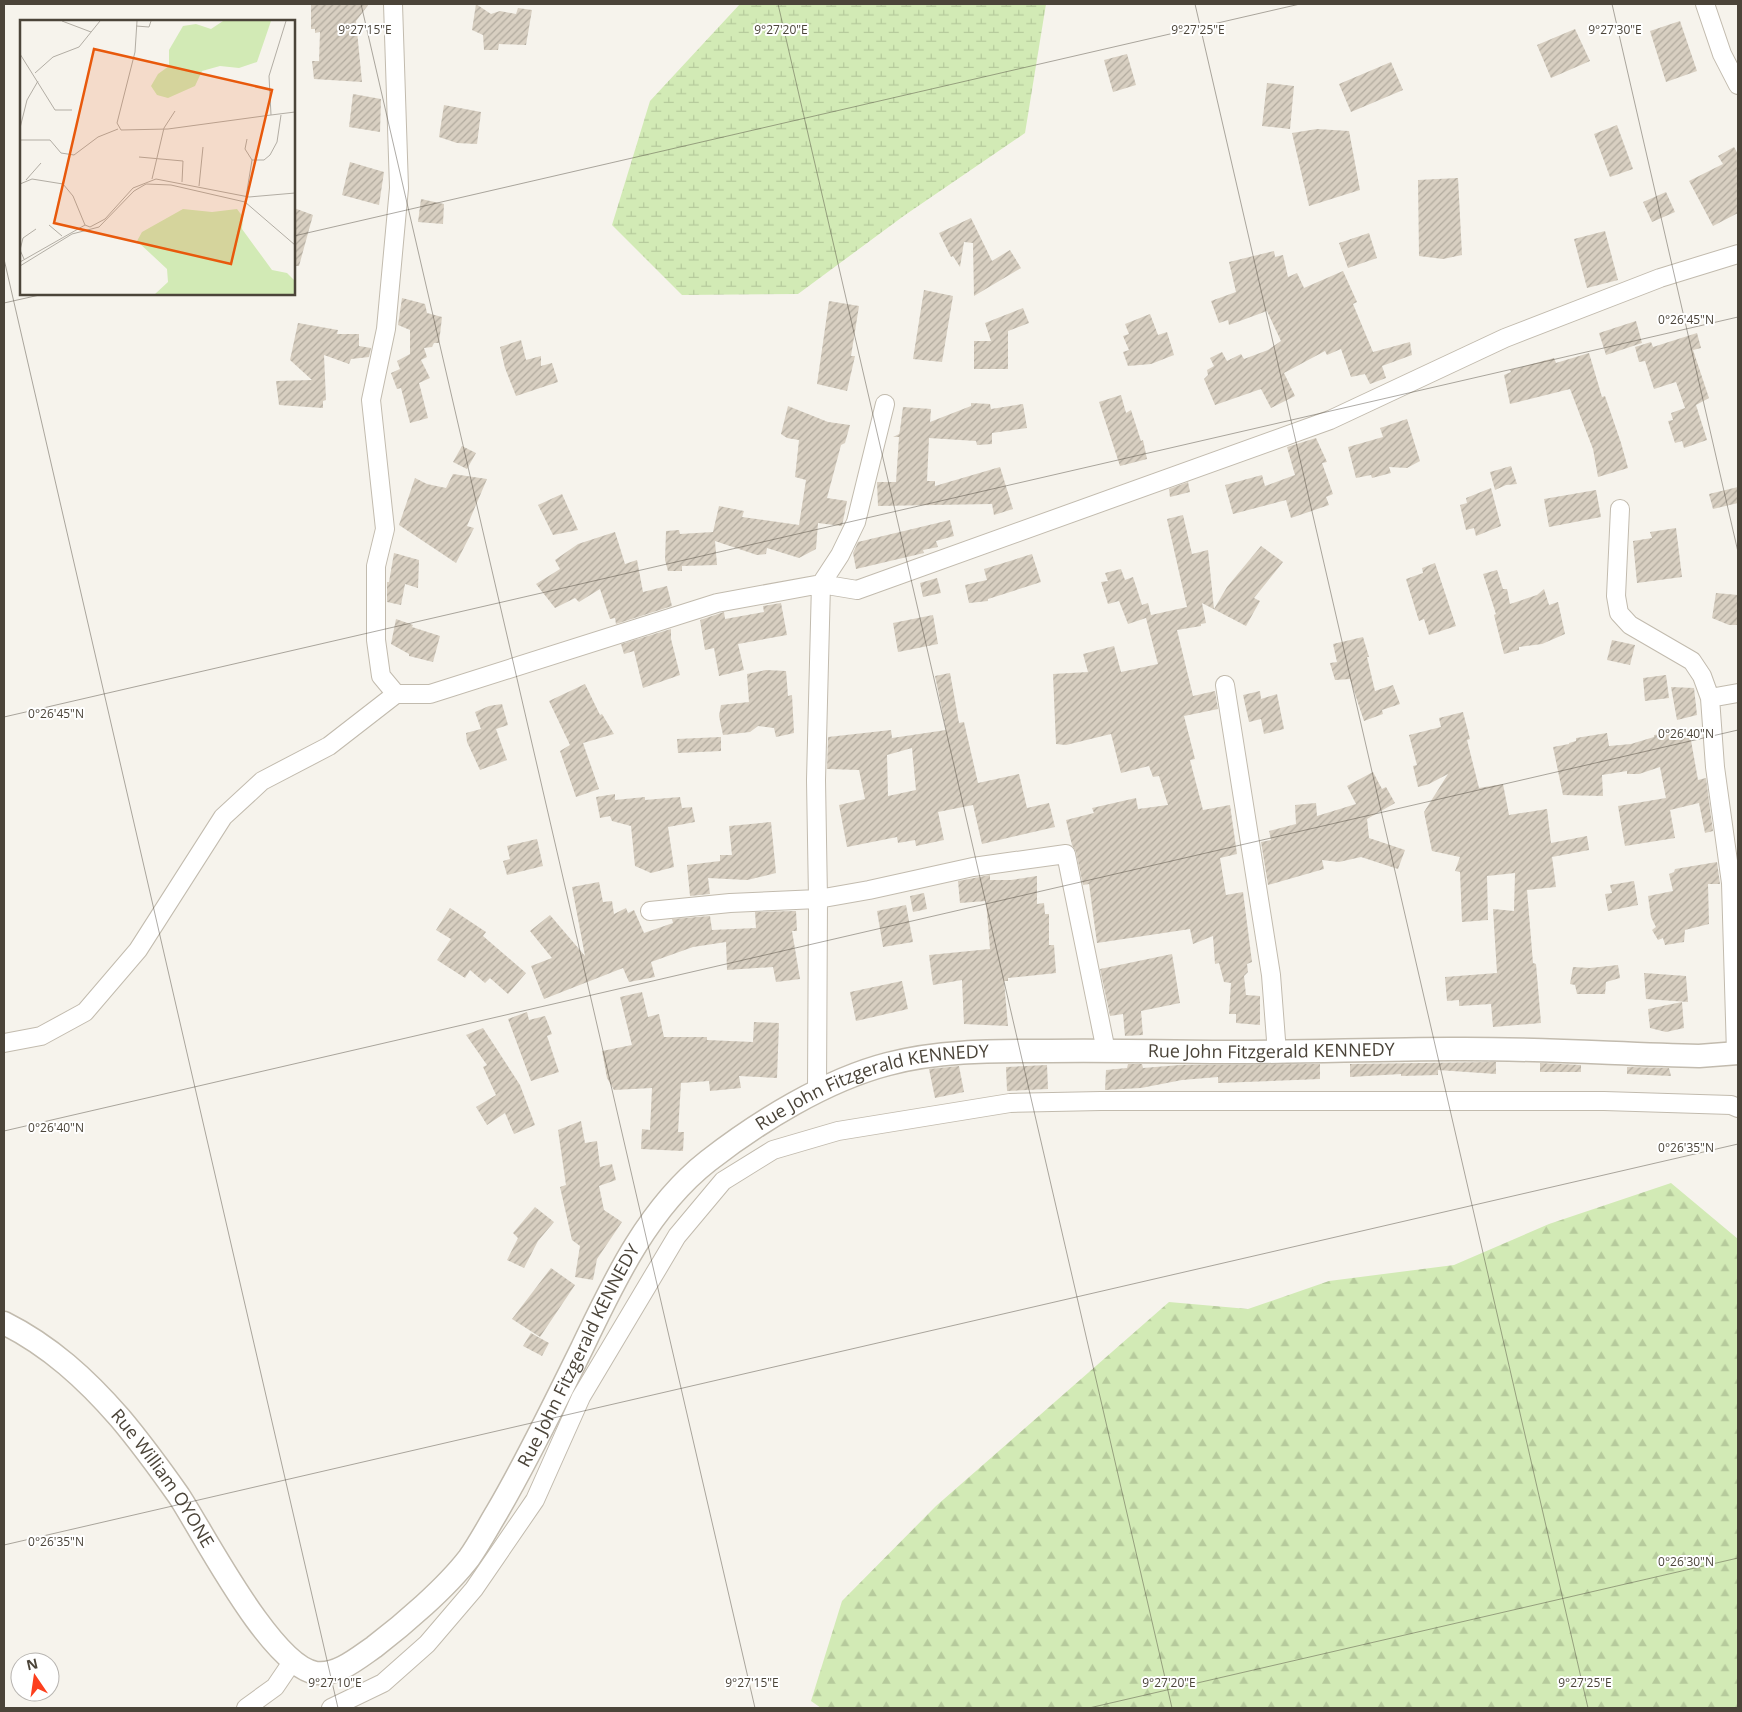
<svg xmlns="http://www.w3.org/2000/svg" width="1742" height="1712" viewBox="0 0 1742 1712" font-family="'Open Sans',sans-serif">
  <defs>
    <pattern id="forest-firs" width="22" height="20" patternUnits="userSpaceOnUse" patternTransform="scale(1.25)"><rect width="22" height="20" fill="#d2eab5"/><path d="M5 1l3.5 6h-7zM16 11l3.5 6h-7z" fill="#b6ca9c"/></pattern>
    <pattern id="wetland-marsh" width="20" height="14" patternUnits="userSpaceOnUse" patternTransform="scale(1.25)"><rect width="20" height="14" fill="#d2eab5"/><path d="M1 5h8M5 5V1M11 12h8M15 12V8" fill="none" stroke="#b6ca9c"/></pattern>
    <pattern id="building-hatch" width="6" height="6" patternUnits="userSpaceOnUse" patternTransform="scale(1.25)"><rect width="6" height="6" fill="#d8cfc1"/><path d="M-1 1l2-2M0 6l6-6M5 7l2-2" fill="none" stroke="#b1aa9e"/></pattern>
  </defs>
  <rect width="100%" height="100%" fill="#f6f3ec"/>
  <path fill="url(#forest-firs)" d="M1671,1183L1738,1239V1708H821L811,1701L842,1601L936,1506L1169,1302L1248,1309L1329,1281L1454,1265L1549,1224Z"/>
  <path fill="url(#wetland-marsh)" d="M740,4H1046L1025,133L905,215L798,294L682,295L612,225L650,101Z"/>
  <path fill="url(#building-hatch)" fill-rule="evenodd" d="M311,4H369L356,21L362,82L314,79L312,61H319L320,32L315,33V29H311Z
    M476,4L491,14L500,11L516,14L518,8L532,10L526,45L499,44L498,50H484L483,35L472,30Z
    M1680,21L1697,71L1666,82L1650,31Z
    M1575,29L1590,61L1551,78L1537,45Z
    M1127,54L1136,85L1113,92L1104,60Z
    M1391,62L1403,90L1351,112L1339,84Z
    M1267,83L1294,86L1290,129L1262,126Z
    M353,94L381,99L380,132L349,127Z
    M444,105L481,112L477,144L457,143L439,137Z
    M1617,125L1633,169L1610,177L1594,134Z
    M1317,129L1349,131L1360,190L1309,206L1292,133Z
    M1734,147L1738,154V213L1713,226L1689,181L1723,164L1718,156Z
    M350,162L384,172L379,205L342,195Z
    M1458,178L1462,255L1443,259L1419,256L1418,180Z
    M1666,192L1675,212L1652,222L1643,202Z
    M421,199L444,204L443,224L418,222Z
    M294,208L313,215L299,266H294Z
    M971,218L992,261L1010,250L1021,268L974,296L973,243L964,242L960,267L953,256L951,257L939,233Z
    M1605,231L1618,280L1587,288L1574,239Z
    M1369,233L1377,258L1348,268L1339,243Z
    M1274,251L1275,257L1283,255L1288,277L1297,273L1304,288L1343,271L1357,302L1353,304L1373,352L1410,342L1412,355L1382,366L1386,378L1370,384L1365,374L1351,377L1341,349L1327,355L1325,351L1284,373L1295,396L1271,408L1261,389L1215,405L1204,379L1208,375L1207,370L1214,366L1210,358L1222,352L1227,361L1241,354L1244,359L1268,350L1281,341L1267,311L1229,325L1228,320L1219,323L1211,301L1236,292L1229,262Z
    M924,290L953,296L942,362L913,359Z
    M402,298L425,304L427,313L442,317L439,343H434L432,347L424,348L427,357L421,360L430,378L419,383L428,418L410,423L401,388L397,389L391,373L400,369L397,361L410,354V330L398,325Z
    M829,301L859,306L851,356H855L847,391L817,384Z
    M1023,308L1029,323L1008,331V369H974V341H991L985,323Z
    M1150,314L1158,335L1167,332L1174,355L1151,364L1128,366L1123,352L1129,350L1123,336L1129,334L1125,324Z
    M1636,321L1642,343L1606,355L1599,333Z
    M298,323L338,330L337,334H359V346L371,348L369,357L351,359L349,364L324,355L326,400L323,401V408L279,405L276,381L312,380L290,360Z
    M1697,333L1701,348L1693,350L1709,398L1696,405L1707,440L1684,448L1682,441L1675,443L1668,421L1673,420L1671,413L1685,408L1676,382L1654,389L1645,361L1639,362L1635,347L1651,342L1653,347Z
    M521,340L526,360L541,356V366L552,363L558,382L516,396L505,368L500,347Z
    M1589,353L1602,397L1605,396L1621,443L1628,468L1598,477L1593,449L1570,389L1510,404L1504,375L1511,372L1510,370L1554,358L1556,363Z
    M1121,395L1126,413L1131,410L1141,441L1143,440L1147,459L1120,466L1099,402Z
    M971,403L990,404L991,409L1023,404L1027,428L992,433V444L977,445L976,441L929,438L927,481H935V486L1000,467L1013,509L994,515L992,504L878,506L877,482H896L899,437H893L899,434L900,430L903,407L931,409L930,422L971,406Z
    M788,406L828,422L850,425L845,443L841,445L827,498L847,501L842,526L818,523L816,549L799,558L767,548L766,554L757,555L715,541L717,565L682,566V571H668L665,560L666,531L679,530L680,534L713,532L719,506L744,511L742,517L799,525L806,480L795,477L799,440L787,438L781,434Z
    M1407,419L1420,461L1407,468L1389,467L1391,473L1372,478L1371,475L1356,478L1348,447L1383,437L1380,428Z
    M1316,438L1327,462L1322,463L1333,494L1326,497L1329,505L1291,518L1286,500L1233,514L1225,485L1262,475L1265,486L1295,475L1287,447Z
    M462,446L476,453L467,469L453,462Z
    M1511,466L1517,484L1506,485L1495,490L1490,472Z
    M453,474L487,479L467,526L474,528L456,563L399,525L415,478L427,484L446,488Z
    M1188,482L1190,492L1170,497L1169,489Z
    M1738,487V503L1713,509L1709,494Z
    M1491,488L1501,526L1476,536L1474,528L1466,530L1460,505L1467,503L1466,498Z
    M1596,490L1601,517L1549,527L1544,499Z
    M562,494L578,530L553,535L538,505Z
    M1183,515L1192,554L1208,550L1214,609L1227,587L1261,546L1283,562L1254,598L1260,601L1246,626L1202,603L1206,623L1201,624V626L1177,630L1193,696L1215,691L1218,709L1184,716L1195,759L1190,760L1203,810L1230,805L1237,854L1220,858L1226,895L1243,892L1252,962L1247,964L1248,972L1244,976L1246,995L1260,996V1025L1236,1023V1014H1229L1231,983L1224,982L1219,963L1215,964L1213,936L1193,944L1190,929L1097,943L1089,884L1083,885L1076,852L1072,845L1066,820L1094,813L1092,808L1136,798L1138,809L1168,805L1159,776L1153,777L1149,766L1121,773L1111,734L1066,745L1056,744L1053,674L1088,672L1083,654L1114,646L1121,672L1158,664L1146,618L1128,624L1119,601L1108,604L1101,582L1108,581L1105,573L1121,569L1125,580L1133,577L1142,605L1148,603L1151,615L1187,607L1167,519Z
    M950,520L954,536L936,541L938,547L923,550L924,553L856,569L853,553L858,542Z
    M1676,528L1682,577L1637,583L1633,541L1652,538L1650,532Z
    M615,532L625,564L637,560L643,592L667,586L672,606L616,624L615,618L610,619L600,589L579,602L575,598L555,608L536,584L560,569L555,560L578,544Z
    M394,553L419,560L418,588L405,584L401,605L387,602V582H389Z
    M1032,554L1041,582L988,599V601L969,603L965,585L987,580L984,569Z
    M1435,563L1456,626L1429,635L1424,619L1419,621L1406,579L1423,573L1422,568Z
    M1497,570L1503,589H1507L1510,604L1537,595L1544,589L1549,605L1558,602L1565,634L1542,644L1519,647V650L1504,654L1494,615L1496,614L1483,574Z
    M937,578L941,593L923,597L920,583Z
    M1716,593L1738,595V625H1729L1712,618Z
    M781,603L787,635L738,644L744,670L719,676L714,648L705,650L700,620L724,612L725,619L764,612L763,606Z
    M933,615L938,644L898,652L893,623Z
    M396,619L413,625L412,627L440,636L433,662L409,656V654L391,644Z
    M671,629V639L680,675L643,688L634,651L624,654L621,644Z
    M1363,637L1369,657H1367L1375,691L1393,685L1400,704L1382,710L1383,714L1364,721L1350,679L1335,680L1330,663L1337,662L1333,644Z
    M1612,640L1635,645L1630,665L1607,660Z
    M766,670L786,671L788,696L792,695L794,733L776,737L774,728L758,726L750,732L723,735L719,716L721,705L749,702L747,674Z
    M950,673L959,723L964,722L978,783L1019,774L1027,808L1049,803L1055,827L982,844L973,805L938,812L944,840L916,846L915,840L898,843L897,837L847,847L839,805L865,799L859,770L827,769L828,737L891,730L892,738L946,730L935,676ZM912,748L916,790L888,796L887,755Z
    M1666,675L1669,698L1645,701L1643,678Z
    M585,684L600,715L602,714L614,734L583,743L599,789L576,797L560,751L570,745L549,701Z
    M1671,687L1694,688L1697,715L1677,720Z
    M1260,691L1261,699L1277,694L1284,729L1264,734L1261,719L1249,722L1243,695Z
    M502,704L508,725L496,729L507,760L480,770L467,742L466,733L481,729L475,712L489,706Z
    M1463,712L1470,739L1467,740L1479,788L1503,784L1509,815L1547,809L1551,843L1587,836L1589,850L1552,857L1556,887L1527,890L1533,963L1536,964L1541,1023L1493,1027L1491,1004L1459,1006V1000L1447,1001L1445,977L1497,973L1493,909L1514,911L1515,873L1487,876L1488,920L1462,922L1460,872L1455,871L1460,857L1432,851L1424,812L1448,774L1429,784L1418,787L1413,766L1417,765L1409,735L1441,727L1439,718Z
    M1689,729L1698,780L1706,778L1713,831L1705,833L1699,803L1670,810L1675,838L1625,846L1618,806L1666,798L1660,767L1639,774H1627V771L1602,775L1603,796L1563,795L1553,747L1569,744V743L1576,741V738L1607,733L1609,746L1631,744L1654,737V735Z
    M721,737V751L678,753L677,739Z
    M1373,772L1382,789L1386,787L1395,803L1367,819L1369,838L1405,850L1398,869L1361,857L1339,862L1322,860L1324,869L1268,885L1261,842L1271,840L1269,831L1296,824L1295,805L1316,803L1317,816L1356,804L1347,786Z
    M615,794V800L645,797V800L680,797L682,808L692,807L695,822L668,827L674,867L651,873L635,866L631,826L612,821L610,816L600,818L596,797Z
    M771,822L776,873L747,880L708,878L710,894L690,896L687,865L720,861V855H732L729,826Z
    M537,839L543,866L507,875L503,861L510,859L507,846Z
    M1717,862L1720,884H1708L1709,924L1685,930L1684,942L1665,945L1663,938L1658,940L1652,930L1656,927L1651,917L1648,896L1673,891L1669,874L1674,872L1675,869Z
    M990,875V880H1011L1037,876V904L1044,903L1045,914H1049V945H1054L1056,973L1008,978V981H1004L1008,1026L964,1024L962,980L933,985L929,955L990,949L986,901L960,903L958,881Z
    M1634,881L1638,905L1608,911L1605,894L1612,893L1610,885Z
    M599,882L603,902L612,901L614,914L626,908L628,913L634,910L644,933L673,923L672,919L710,916L712,930L756,928L755,912L796,911L797,931H792L800,979L776,982L773,967L727,970L726,942L693,947L651,962L655,977L629,982L623,968L544,999L531,966L552,958L530,931L550,915L585,956L572,887Z
    M924,893L927,909L913,912L910,896Z
    M906,905L913,942L883,947L877,911Z
    M450,908L486,932L483,936L526,973L508,994L490,978L485,983L470,970L465,978L437,960L451,939L436,930Z
    M1172,954L1180,1003L1141,1011L1143,1035L1125,1036L1123,1014L1110,1016L1100,969Z
    M1618,965L1620,978L1606,982L1605,994H1577L1575,985L1570,984L1573,967L1590,968Z
    M1644,973L1686,976L1688,1002L1646,999Z
    M902,981L908,1009L856,1021L850,992Z
    M642,992L648,1017L659,1014L664,1037H707V1040L753,1042L754,1022L779,1023L777,1078L739,1076L741,1088L710,1091L709,1081L681,1083L678,1132H684L683,1151L641,1149L642,1129L650,1130L652,1088L614,1090L607,1078L602,1051L632,1045L620,997Z
    M1682,1002L1684,1028L1666,1032L1650,1028L1648,1009Z
    M527,1012L529,1020L545,1016L552,1034L547,1036L559,1072L531,1081L508,1019Z
    M483,1028L520,1085L535,1125L514,1134L505,1113L487,1125L476,1107L496,1095L483,1067L487,1065L466,1035Z
    M1496,1062V1074L1438,1070V1075L1401,1076V1074L1350,1077V1064Z
    M1540,1063L1581,1065V1072H1540Z
    M1128,1064H1142L1143,1068L1180,1065L1320,1064V1079L1218,1083V1077L1182,1080L1141,1088L1105,1090L1106,1070L1127,1068Z
    M1047,1065L1048,1089L1007,1091L1006,1067Z
    M959,1066L964,1092L935,1098L929,1069Z
    M1627,1067L1669,1068L1671,1076L1627,1074Z
    M581,1121L585,1143L597,1141L600,1167L612,1164L616,1180L599,1186L604,1210L622,1222L597,1259L593,1280L575,1277L580,1246L572,1240L560,1187L566,1185L558,1130Z
    M535,1207L554,1222L538,1241L524,1268L507,1260L518,1238L513,1233Z
    M551,1268L575,1285L540,1337L512,1319Z
    M531,1333L549,1343L542,1356L523,1346Z"/>
  <g fill="none" stroke-linecap="round" stroke-linejoin="round">
    <defs>
      <path id="minor" d="M393,4L399,188L386,329L371,400L385,529L376,566V640L381,676L396,694H430L717,603L821,584L857,590L1330,420L1505,338L1660,278L1738,254
        M1705,4L1722,54L1738,85
        M1620,509L1616,596L1619,613L1630,625L1692,661L1702,676L1710,698L1715,767L1731,883L1736,1053
        M1225,685L1271,975L1277,1053
        M1710,698L1738,693
        M650,911L730,903L818,899L869,890L973,867L1066,854L1106,1051
        M4,1043L41,1036L85,1012L138,950L223,817L262,781L329,746L396,694
        M817,1091L818,899L816,780L821,584L840,555L856,522L885,404
        M246,1708L275,1687L292,1662
        M331,1708L383,1683L427,1644L474,1589L535,1500L581,1397L677,1236L723,1181L773,1150L838,1131L1010,1103L1101,1101H1604L1731,1105L1738,1108"/>
      <g id="tertiary">
        <path id="s1" d="M4,1323C50,1346 86,1379 120,1418C141,1443 160,1469 179,1496C204,1534 271,1666 316,1673C337,1676 358,1658 374,1647C404,1624 446,1588 469,1558C479,1544 488,1527 497,1512C528,1459 555,1403 582,1348C614,1281 648,1208 708,1161C758,1122 826,1080 888,1064C937,1051 988,1051 1039,1051C1096,1050 1154,1051 1212,1052C1291,1053 1371,1049 1450,1049C1533,1048 1616,1054 1699,1056L1738,1053"/>
      </g>
    </defs>
    <use href="#minor" stroke="#c2bbae" stroke-width="20"/>
    <use href="#tertiary" stroke="#c2bbae" stroke-width="25"/>
    <use href="#minor" stroke="#fff" stroke-width="18"/>
    <use href="#tertiary" stroke="#fff" stroke-width="22"/>
  </g>
  <path fill="none" stroke="#4b4439" stroke-width="1" stroke-opacity="0.45" d="M361,4L755,1708M778,4L1172,1708M1195,4L1588,1708M1612,4L1738,552M294,236L1300,4M4,259L338,1708M4,303L44,294M4,717L1738,317M4,1131L1738,730M4,1545L1738,1144M1089,1708L1738,1558"/>
  <g text-anchor="middle" stroke-width="4" stroke-linejoin="round" paint-order="stroke">
    <g font-size="18" fill="#4b4439" stroke="#fff">
      <text dy="6" stroke="none"><textPath href="#s1" startOffset="1728">Rue John Fitzgerald KENNEDY</textPath></text>
      <text dy="6" stroke="none"><textPath href="#s1" startOffset="1322">Rue John Fitzgerald KENNEDY</textPath></text>
      <text dy="6" stroke="none"><textPath href="#s1" startOffset="902">Rue John Fitzgerald KENNEDY</textPath></text>
      <text dy="6" stroke="none"><textPath href="#s1" startOffset="225">Rue William OYONE</textPath></text>
    </g>
  </g>
  <g transform="translate(20 20)">
    <rect width="275" height="275" fill="#f6f3ec"/>
    <path d="M163,189L192,192L217,189L223,197L222,209L252,250L267,253L275,261V274H135L148,262L147,249L117,221L122,212Z" fill="#d2eab5"/>
    <path d="M203,1H251L237,42L219,48L200,46L182,51L175,66L148,78L137,75L131,66L138,54L149,46V30L163,6L176,4L191,9Z" fill="#d2eab5"/>
    <path fill="none" stroke="#b2ada4" stroke-width="1" d="M42,1L71,12M117,1L115,32L97,103L101,110L148,109L251,95L249,56L266,1M116,6L129,7L131,1M0,34L35,90H52M15,53L33,37L59,27L80,1M251,95L275,92M0,108L7,80L18,61M0,120H30L41,133L54,135L78,117L98,109M119,137L163,141L162,162M232,140H244L250,135L257,122L261,95M132,159L144,108L155,91M6,160L21,143M0,164L12,159L43,164L53,176L65,205M179,166L183,127M226,177L232,140L225,129L227,119M29,205L42,216M65,205L70,207L85,199L113,168L136,159L229,177L275,173M4,239L0,230L3,218L16,209M0,242L65,205M0,246L52,214L79,207L114,171L126,164L151,165L225,182L275,225"/>
    <path fill="#e8590c" fill-opacity="0.15" stroke="#e8590c" stroke-width="2.5" d="M74,29L252,70L211,244L34,203Z"/>
    <rect width="275" height="275" fill="none" stroke="#4b4439" stroke-width="2.5"/>
  </g>
  <g font-size="12" text-anchor="middle" fill="#4b4439" stroke="#fff" stroke-width="4" stroke-linejoin="round" paint-order="stroke">
    <text x="365" y="34">9°27'15"E</text>
    <text x="781" y="34">9°27'20"E</text>
    <text x="1198" y="34">9°27'25"E</text>
    <text x="1615" y="34">9°27'30"E</text>
    <text x="1686" y="324">0°26'45"N</text>
    <text x="56" y="718">0°26'45"N</text>
    <text x="1686" y="738">0°26'40"N</text>
    <text x="56" y="1132">0°26'40"N</text>
    <text x="1686" y="1152">0°26'35"N</text>
    <text x="56" y="1546">0°26'35"N</text>
    <text x="1686" y="1566">0°26'30"N</text>
    <text x="335" y="1687">9°27'10"E</text>
    <text x="752" y="1687">9°27'15"E</text>
    <text x="1169" y="1687">9°27'20"E</text>
    <text x="1585" y="1687">9°27'25"E</text>
  </g>
  <rect width="1742" height="1712" fill="none" stroke="#4b4439" stroke-width="10"/>
  <g transform="translate(35 1677) rotate(347)"><circle r="24" fill="#ffffff" stroke="#b7b4b0"/>
  <path d="M0-4L9 19L0 12L-9 19Z" fill="#fc3f1d"/>
  <text y="-8" font-size="14" font-weight="bold" text-anchor="middle" fill="#4b4439">N</text>
  </g>
</svg>
